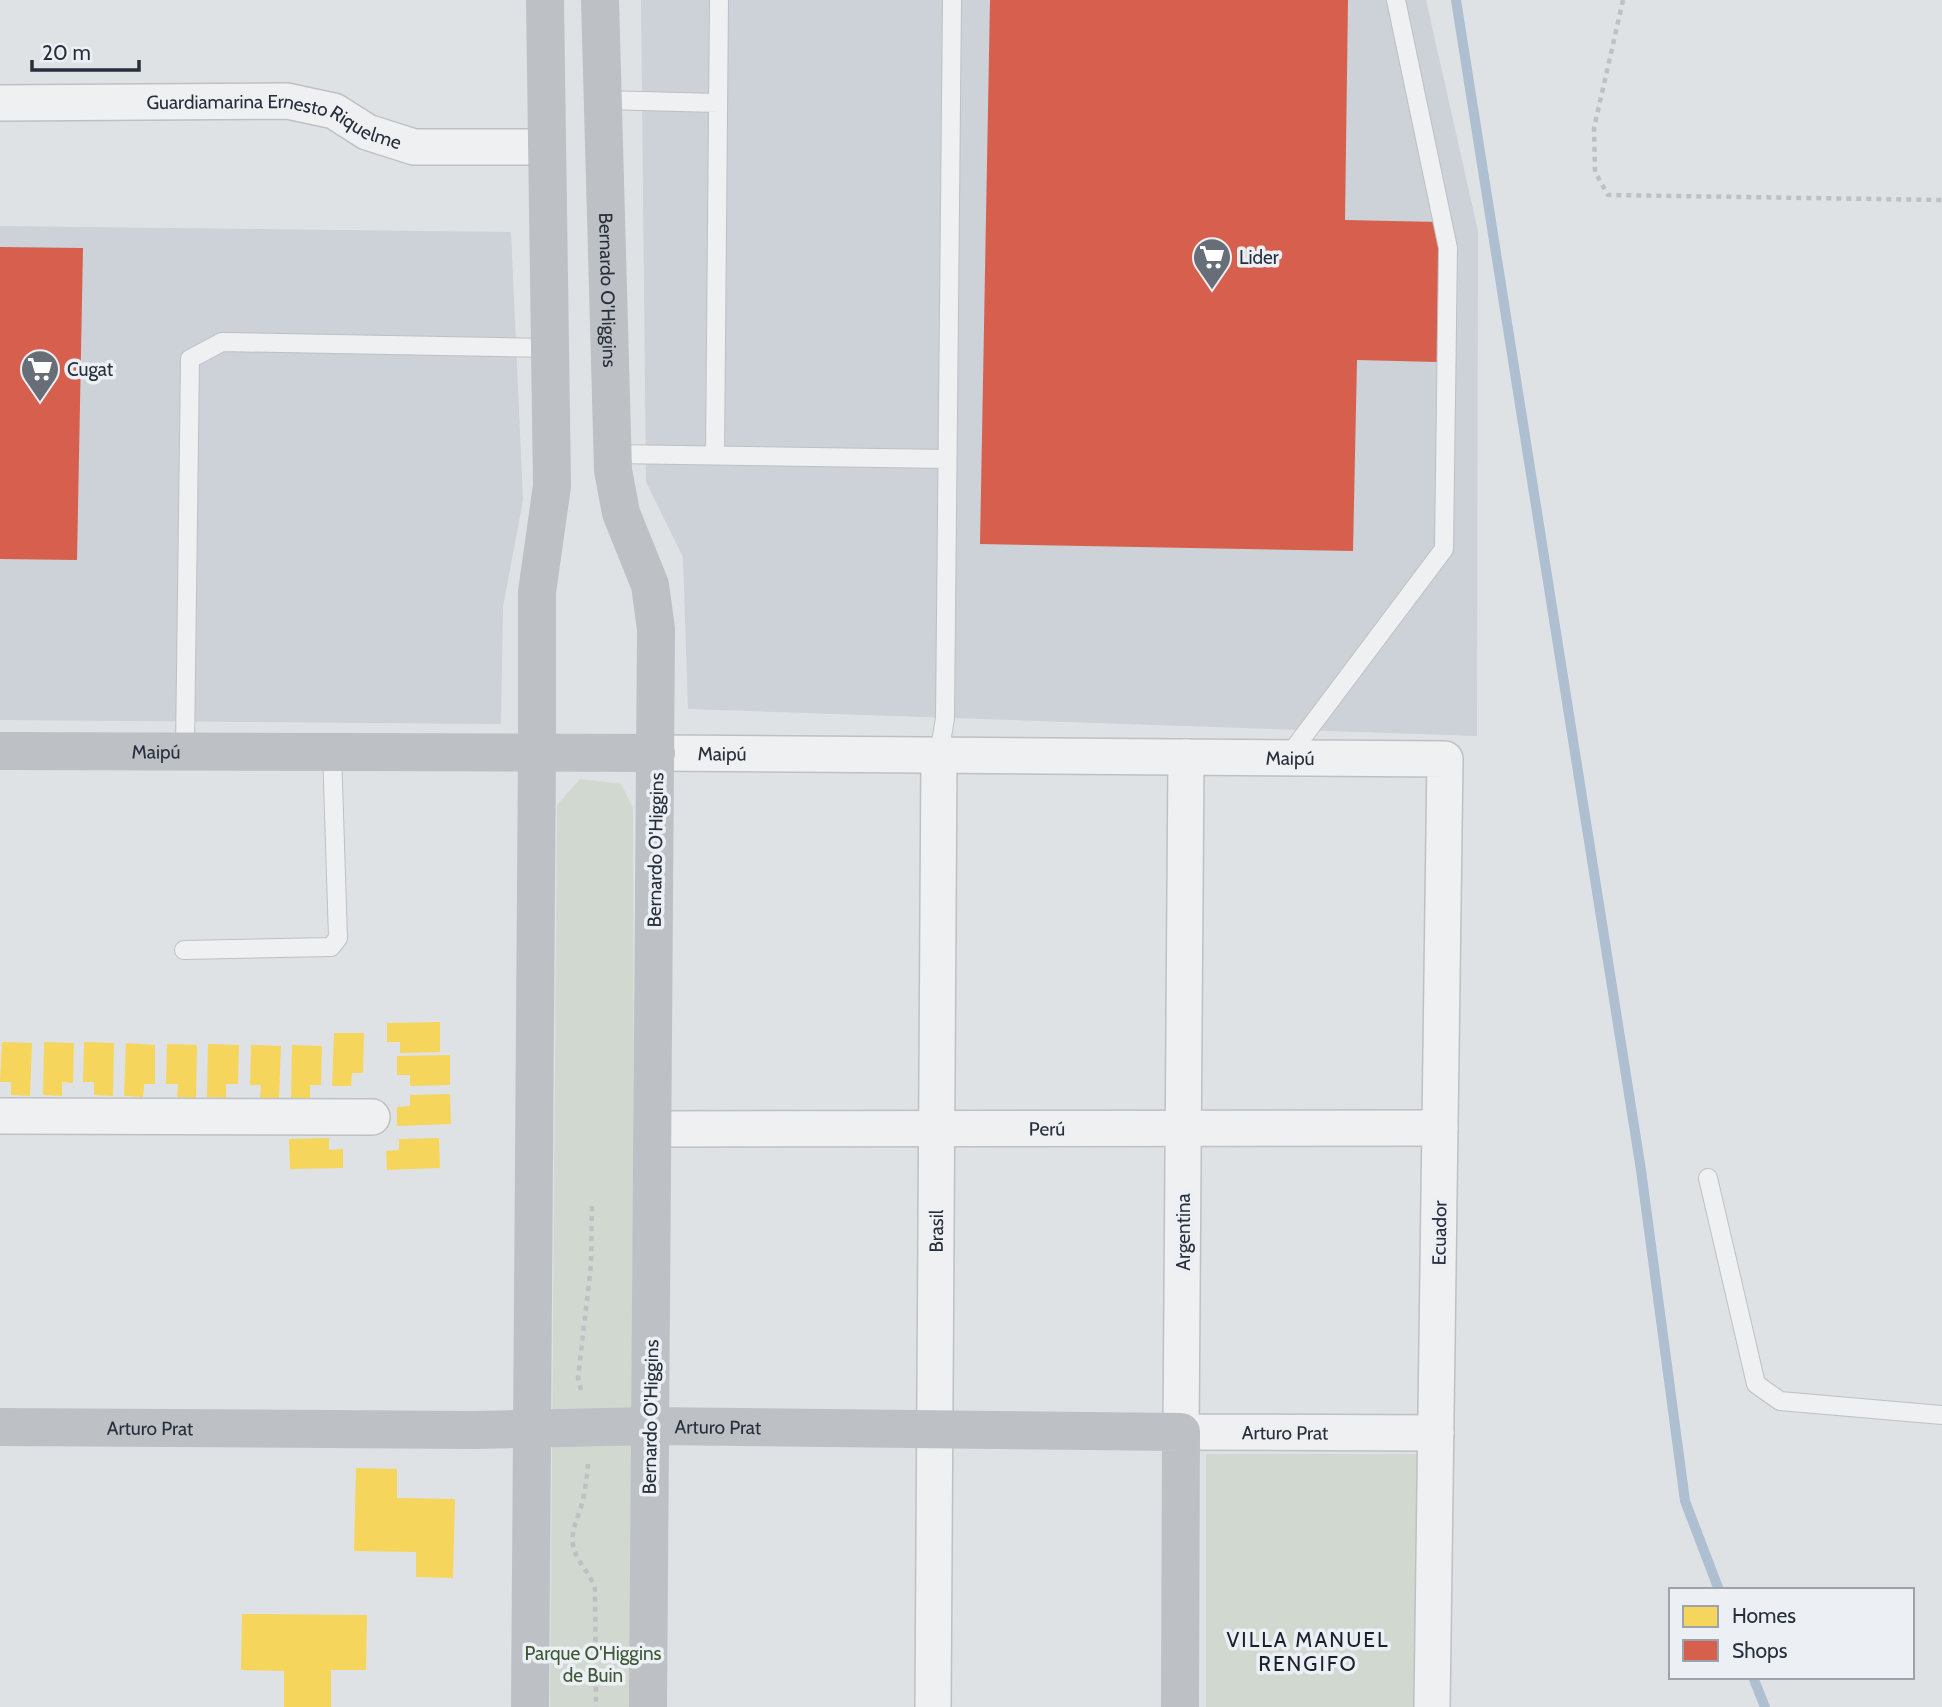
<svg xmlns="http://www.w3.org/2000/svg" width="1942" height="1707" viewBox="0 0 1942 1707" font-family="Cabin,sans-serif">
  <rect width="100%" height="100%" fill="#dfe2e5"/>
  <path fill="#cdd1d8" d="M641,0H1426L1478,231L1477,736L688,709L683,557L646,482Z
    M0,226L511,232L523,500L503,607L501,724L0,720Z"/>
  <path fill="#d0d8d0" d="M580,779L621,784L633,808L635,1707H550L557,805Z
    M1206,1454H1420L1419,1707H1206Z"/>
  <path fill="#f6d55c" d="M440,1022V1052L400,1053V1042H387V1023Z
    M334,1033H364L363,1073H352L351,1086H332Z
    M2,1042L32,1043L30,1096L11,1095V1082H0Z
    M44,1042L74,1043L73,1083L62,1082V1096L43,1095Z
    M84,1042L114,1043L113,1096L94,1095V1082H83Z
    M126,1043L155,1045V1084H144L143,1097L124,1096Z
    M167,1044L197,1045L196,1098L177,1097L178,1084H166Z
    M208,1044L239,1045L238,1084H226V1098L207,1097Z
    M251,1045L281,1046L279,1099L260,1098L261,1085H250Z
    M292,1045L322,1046L321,1085H310V1098H291Z
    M450,1055V1085L410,1086V1075H397V1056Z
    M450,1094L451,1124L397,1126V1107L410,1106V1095Z
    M329,1138V1150L343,1149V1168L290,1169L289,1139Z
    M439,1138L440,1168L387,1170L386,1151L399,1150V1139Z
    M356,1468L397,1469V1498L455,1499L453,1578L416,1577V1552L354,1551Z
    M242,1614L367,1615L366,1670H331V1707H284V1671L241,1670Z"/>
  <path fill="#d6604d" d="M990,0H1348L1345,220L1439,222L1437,362L1357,360L1353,551L980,544Z
    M0,247L83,248L77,560L0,559Z"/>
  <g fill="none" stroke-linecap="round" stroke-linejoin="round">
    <path stroke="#adbfd0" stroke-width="10" d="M1456,0L1641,1170L1685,1501L1719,1590
      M1753,1677L1765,1707"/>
    <defs>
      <path id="lane" d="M603,100L718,103
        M613,454L947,459
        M715,455L719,0
        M185,751L190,359L222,342L549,348
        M939,755L945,718L952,0
        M1287,758L1444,549L1448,248L1396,0
        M184,950L331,947L338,938L332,751
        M1708,1178L1756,1384L1780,1401L1942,1415"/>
      <g id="street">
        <path id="s1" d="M0,103L287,101L334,111L367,132L414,147H547"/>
        <path id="s2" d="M656,753L1445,759L1432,1707"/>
        <path id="s3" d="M1186,757L1181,1432L1436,1433"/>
        <path d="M0,1116L372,1117"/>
        <path id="s4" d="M653,1129L1440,1128"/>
        <path id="s5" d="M933,1707L939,755"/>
      </g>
    </defs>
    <use href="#lane" stroke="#bec0c3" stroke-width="20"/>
    <use href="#street" stroke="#bec0c3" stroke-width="38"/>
    <path stroke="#bec0c4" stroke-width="4.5" stroke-dasharray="5 5" stroke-linecap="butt" d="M1623,0L1594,128L1595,172L1608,195L1942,200
      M581,1390L578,1378L591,1265L592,1204
      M588,1464C587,1478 585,1493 581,1507C577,1520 571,1530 573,1545C576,1562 590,1572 595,1589L596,1707"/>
    <use href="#lane" stroke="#eef0f1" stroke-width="18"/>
    <use href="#street" stroke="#eef0f1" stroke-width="35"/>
    <g stroke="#bdc0c4" stroke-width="38">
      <path id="s6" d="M600,0L613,470L621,513L650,585L656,629L648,1707"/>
      <path id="s7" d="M0,751L656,753"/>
      <path id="s8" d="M0,1427L473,1430L650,1426L1181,1432L1180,1707"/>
      <path d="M530,1707L537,751V592L552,486L545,0"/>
    </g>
  </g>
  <defs>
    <symbol id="supermarket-pin" viewBox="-11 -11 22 30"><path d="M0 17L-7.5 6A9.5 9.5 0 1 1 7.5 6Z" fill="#676e78" stroke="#ecf0f4"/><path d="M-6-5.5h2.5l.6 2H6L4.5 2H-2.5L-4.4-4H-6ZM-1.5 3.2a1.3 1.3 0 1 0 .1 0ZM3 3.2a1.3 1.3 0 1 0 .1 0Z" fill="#fff"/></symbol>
  </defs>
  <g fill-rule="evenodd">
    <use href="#supermarket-pin" x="1190" y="235" width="44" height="60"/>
    <use href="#supermarket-pin" x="18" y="347" width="44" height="60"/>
  </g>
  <g text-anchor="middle" stroke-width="7" stroke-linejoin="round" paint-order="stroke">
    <g font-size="19" fill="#272f3d" stroke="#ecf0f4">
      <text dy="7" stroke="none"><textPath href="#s1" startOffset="278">Guardiamarina Ernesto Riquelme</textPath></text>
      <text dy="7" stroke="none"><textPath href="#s6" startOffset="290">Bernardo O'Higgins</textPath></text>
      <text dy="7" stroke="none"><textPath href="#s7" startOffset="156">Maipú</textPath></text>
      <text dy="7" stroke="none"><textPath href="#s2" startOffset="66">Maipú</textPath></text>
      <text dy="7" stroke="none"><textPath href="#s2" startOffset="634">Maipú</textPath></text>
      <text transform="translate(655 850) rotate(-89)" y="7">Bernardo O'Higgins</text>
      <text dy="7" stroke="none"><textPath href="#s4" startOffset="394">Perú</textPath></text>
      <text dy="7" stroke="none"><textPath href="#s5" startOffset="476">Brasil</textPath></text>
      <text transform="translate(1183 1232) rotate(-90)" y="7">Argentina</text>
      <text transform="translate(1439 1233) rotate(-89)" y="7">Ecuador</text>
      <text transform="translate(650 1417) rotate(-89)" y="7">Bernardo O'Higgins</text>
      <text dy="7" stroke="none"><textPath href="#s8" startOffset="718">Arturo Prat</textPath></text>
      <text dy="7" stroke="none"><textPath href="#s8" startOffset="150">Arturo Prat</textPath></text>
      <text dy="7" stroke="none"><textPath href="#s3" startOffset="779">Arturo Prat</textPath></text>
    </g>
    <g font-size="19" fill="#272f3d" stroke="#ecf0f4" text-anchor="start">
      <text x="1239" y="264">Lider</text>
      <text x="67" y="376">Cugat</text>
    </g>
    <g font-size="19" fill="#3c5834" stroke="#ecf0f4">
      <text x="593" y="1660">Parque O'Higgins<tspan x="593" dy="22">de Buin</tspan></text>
    </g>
    <g font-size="21" letter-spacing="2" fill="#19202e" stroke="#ecf0f4">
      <text x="1308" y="1647">VILLA MANUEL<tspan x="1308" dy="24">RENGIFO</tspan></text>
    </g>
  </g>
  <rect x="1669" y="1588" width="245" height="91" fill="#ecf0f4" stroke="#9da3ab" stroke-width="2"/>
  <rect x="1683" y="1606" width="35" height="21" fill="#f6d55c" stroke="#9da3ab" stroke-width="2"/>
  <text x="1732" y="1623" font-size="21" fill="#272f3d">Homes</text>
  <rect x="1683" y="1640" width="35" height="21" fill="#d6604d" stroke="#9da3ab" stroke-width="2"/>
  <text x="1732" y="1658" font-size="21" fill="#272f3d">Shops</text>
  <path d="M32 60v10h107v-10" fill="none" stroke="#272f3d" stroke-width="3.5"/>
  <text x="42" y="60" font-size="21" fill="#272f3d" stroke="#ecf0f4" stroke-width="5" paint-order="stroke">20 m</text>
</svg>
